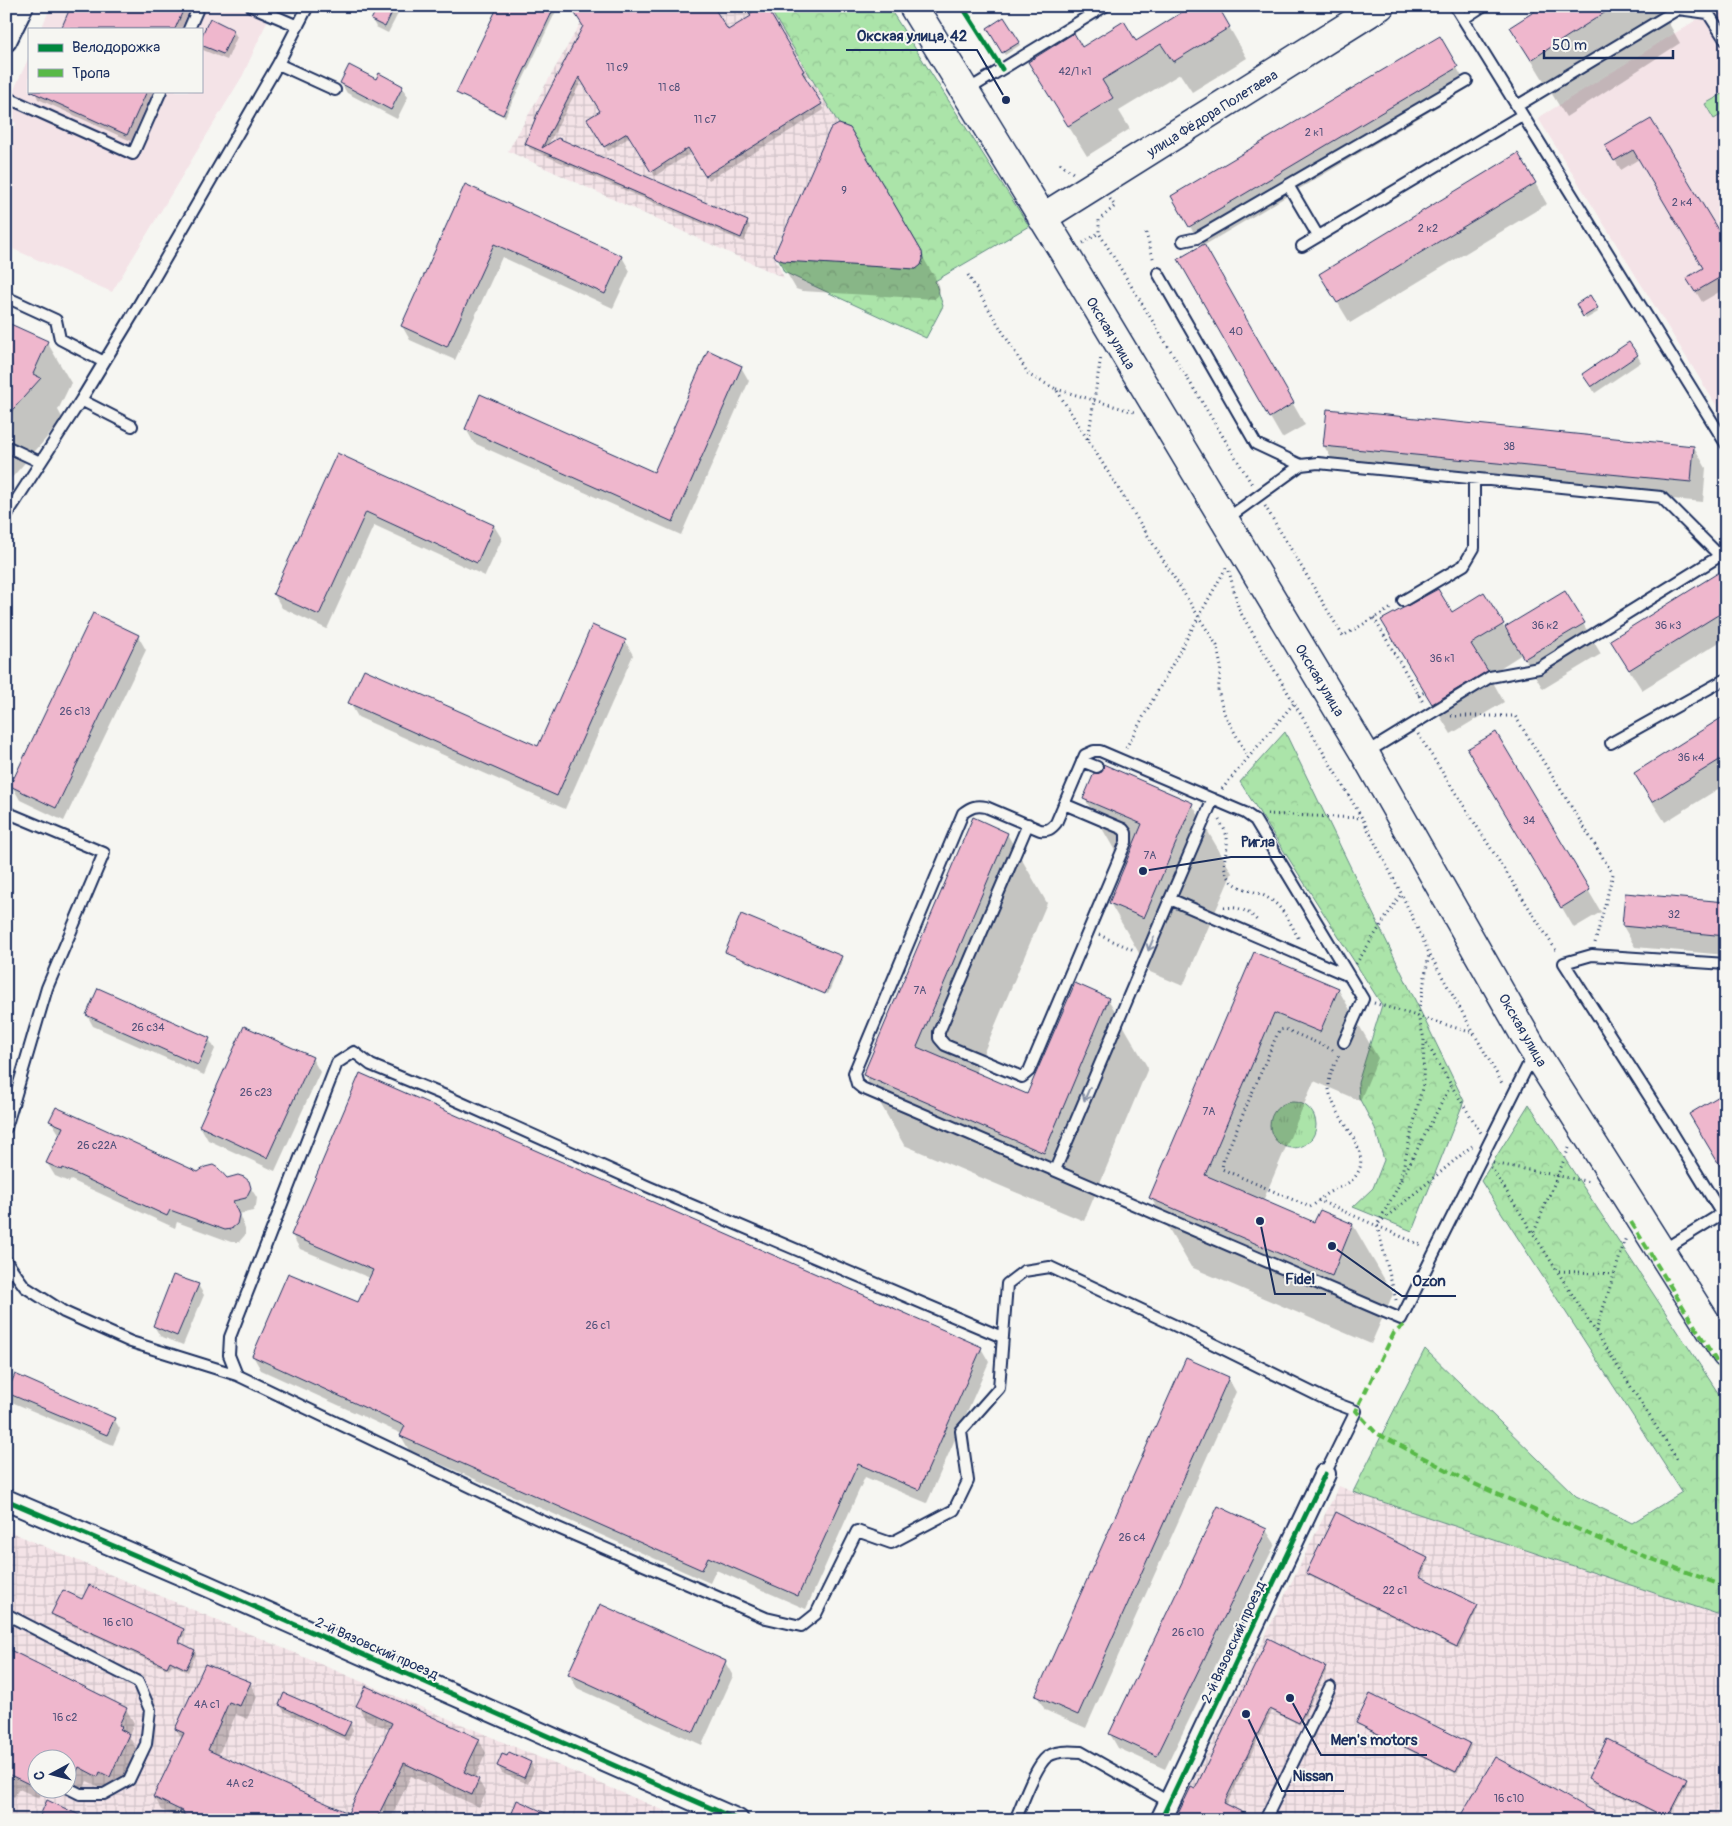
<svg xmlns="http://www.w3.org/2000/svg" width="1732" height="1826" viewBox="0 0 1732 1826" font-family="Pangolin,sans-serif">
  <defs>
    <pattern id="industrial-grid" width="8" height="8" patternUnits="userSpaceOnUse" patternTransform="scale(1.25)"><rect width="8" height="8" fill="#f4e3e7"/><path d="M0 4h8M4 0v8" fill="none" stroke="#d1c3c9"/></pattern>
    <pattern id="forest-crowns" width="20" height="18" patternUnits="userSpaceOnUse" patternTransform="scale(1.25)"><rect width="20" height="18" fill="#abe4a9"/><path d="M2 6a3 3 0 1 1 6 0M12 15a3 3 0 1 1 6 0" fill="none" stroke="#93c494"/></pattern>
    <pattern id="park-tufts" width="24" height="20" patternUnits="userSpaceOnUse" patternTransform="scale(1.25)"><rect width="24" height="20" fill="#abe4a9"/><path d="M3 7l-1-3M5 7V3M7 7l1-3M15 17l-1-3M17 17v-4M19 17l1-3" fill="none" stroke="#93c494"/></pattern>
  </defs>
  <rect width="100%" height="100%" fill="#f6f6f2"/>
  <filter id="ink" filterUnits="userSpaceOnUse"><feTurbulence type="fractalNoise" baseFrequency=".02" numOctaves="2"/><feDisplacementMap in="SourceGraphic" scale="10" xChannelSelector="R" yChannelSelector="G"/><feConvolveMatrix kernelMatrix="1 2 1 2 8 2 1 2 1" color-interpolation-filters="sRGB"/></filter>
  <g filter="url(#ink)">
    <path fill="#f4e3e7" d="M51,6H274L243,75L112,292L6,246V144L16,123L6,118V107L29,57V91H201V29H41Z
      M1713,6H1726V421L1538,118L1714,9Z"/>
    <path fill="url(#industrial-grid)" fill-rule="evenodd" d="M606,6H768L839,124L830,129L775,251L774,255L784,278L508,151L580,24Z
      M1339,1486L1353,1492L1726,1617V1820H1174Z
      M6,1530L686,1820H6ZM38,1758H68V1788H38Z"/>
    <path fill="url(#forest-crowns)" stroke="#638a84" d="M768,6H888L1029,226L935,281L943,306L926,338L784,272L779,260L916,269C923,264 923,260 922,252L850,128L839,124Z
      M1285,732L1464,1101L1412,1231L1353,1207L1373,1188L1384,1160L1375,1128L1359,1098L1358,1083L1382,1005L1240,782Z
      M1529,1104L1726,1405V1617L1353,1492L1425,1349L1576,1496L1632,1523L1682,1492L1481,1181Z"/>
    <path fill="url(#park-tufts)" stroke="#638a84" d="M1270 1125a23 23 0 1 1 46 0a23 23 0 1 1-46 0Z"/>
    <path fill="#abe4a9" stroke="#638a84" d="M1726,92V112L1714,119L1705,104Z"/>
    <path fill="#0003" d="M73,6H191L181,29H63Z
      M379,6H402L388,33L376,27L372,20Z
      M499,6H555L557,9L505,117L459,95L458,92Z
      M765,6L806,76L804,77L824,110L709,180L692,152L655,176L630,137L608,151L589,120L601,112L582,80L548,145L747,222L750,227L744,242L530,149L527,144L584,26L728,32L753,17Z
      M1540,6H1659L1680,43L1566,117L1512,28L1539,10L1537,8Z
      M1004,19L1020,45L1005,55L988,28Z
      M1229,27L1247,58L1192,92L1180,74L1119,111L1130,129L1087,156L1048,93L1136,43Z
      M233,31L237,37L227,60L203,50L201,46V40Z
      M1439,38L1469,88L1203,246L1305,425L1282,438L1179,260L1202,247L1173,197Z
      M377,80L402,87L408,97L397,119L347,93L341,83Z
      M35,91H153L131,141L38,99Z
      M1651,121L1726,246V288L1702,302L1688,278L1705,268L1639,159L1621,170L1607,147Z
      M849,129L939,285L940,291L938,296L934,299L802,291L796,289L776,255Z
      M1535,183L1547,204L1350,323L1333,295Z
      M466,186L622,257L630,271L613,308L502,257L455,360L410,340L402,326Z
      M1590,297L1598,312L1586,319L1577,304Z
      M6,318L11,326L47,342L71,383L58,410L63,419L9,481L13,488L6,503Z
      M1637,355L1641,362L1595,393L1587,381Z
      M741,367L749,381L681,535L474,443L466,429L654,474Z
      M1324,446L1694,447L1706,468L1703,502L1336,466Z
      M338,454L494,526L502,539L485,576L374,525L327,629L282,608L274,594Z
      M1726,570V638L1642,690L1624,662Z
      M1565,593L1601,654L1543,689L1522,654L1489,675L1504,702L1451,734L1400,651L1451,614L1484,594L1505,629Z
      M138,636L146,650L64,821L20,800L12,786Z
      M625,641L633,655L565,809L358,717L350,703L538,748Z
      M1726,716V784L1665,822L1647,794Z
      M1496,734L1601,912L1574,928L1469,750Z
      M1085,799L1192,804L1232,873L1183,986L1150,972L1110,903L1125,868Z
      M1007,834L1047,903L975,1073L1028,1096L1108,999L1148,1068L1084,1221L904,1145L864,1075Z
      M1726,903V955L1635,947L1623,926Z
      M727,951L841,957L842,960L828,994Z
      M1255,953L1338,989L1378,1058L1360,1101L1314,1081L1263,1201L1315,1223L1320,1211L1353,1225L1393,1294L1371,1344L1191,1267L1151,1198Z
      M87,1015L209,1039L215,1049L204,1075L93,1026Z
      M312,1058L320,1072L275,1171L208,1140L200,1126Z
      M51,1121L198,1173L249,1185L257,1198L256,1206L253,1211L239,1214L245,1229V1235L239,1242H231L177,1222L175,1228L71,1180L69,1182L55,1176L47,1163L60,1135Z
      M292,1235L981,1348L989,1362L927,1503L865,1477L806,1609L716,1570L710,1583L409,1450L401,1436L402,1434L261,1370L253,1356L359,1304L370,1278L300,1249Z
      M198,1285L204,1295L183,1345L160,1336L154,1326Z
      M1228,1378L1236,1392L1086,1728L1045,1710L1037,1696Z
      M8,1393L114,1419L120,1429L113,1445L14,1403Z
      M1219,1508L1266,1530L1275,1544L1165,1769L1118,1748L1110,1734Z
      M1428,1559L1429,1561L1421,1578L1477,1606L1478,1608L1459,1649L1309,1576L1308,1573Z
      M89,1587L184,1630L185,1633L180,1644L194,1651L196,1654L188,1672L172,1664L169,1670L54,1617L53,1614L83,1601Z
      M1268,1640L1325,1668L1326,1671L1300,1725L1272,1711L1226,1806L1195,1791Z
      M6,1650L126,1709L134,1723L129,1736L136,1749L118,1791L108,1786L106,1790L87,1781L83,1790L68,1782V1758H38V1788H44L39,1798L19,1789L14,1797L6,1793Z
      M725,1662L733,1676L702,1745L577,1688L569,1674Z
      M250,1683L257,1697L247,1719L236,1714L218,1756L348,1815L390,1730L365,1719L358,1706L479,1740L486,1753L475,1778L478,1780L486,1793L479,1807L411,1776L390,1820H182L162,1810L154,1797L182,1739L176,1729Z
      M280,1705L350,1723L353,1730L348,1741L284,1711Z
      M1357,1723L1469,1744L1471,1746L1457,1774L1359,1725Z
      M509,1754L531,1763L534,1770L528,1784L502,1773L498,1766Z
      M1589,1778L1686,1780L1687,1783L1668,1820L1591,1781Z
      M513,1813L543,1820H518Z"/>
    <path fill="#efb7cd" stroke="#1b2f5e" d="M71,6H185L175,29H61Z
      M378,6H395L385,27L371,20Z
      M498,6H555L503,115L456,93Z
      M570,6H713L728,30L751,16L749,14L762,6H766L804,71L802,72L822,104L705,176L688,148L651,172L627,133L604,147L587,119L600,111L579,77L542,148L558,138L748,221L741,238L525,144L538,112L583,26Z
      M1192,6H1218L1230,27L1173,62L1161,44L1102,80L1113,98L1068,126L1028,62L1074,33L1082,47L1124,21L1136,41Z
      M1543,6H1615L1531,60L1510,27Z
      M1004,17L1020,42L1002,53L987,28Z
      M210,18L234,30L223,54L201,45V37Z
      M1440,36L1458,67L1189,227L1171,196Z
      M349,65L376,79L379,73L403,86L391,110L340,83Z
      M30,91H147L127,135Z
      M1651,119L1726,243V274L1695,292L1686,278L1703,268L1633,150L1614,161L1605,146Z
      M839,124L850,128L922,252L923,259L921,265L916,269L783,261L776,258L774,255L830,129Z
      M1518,153L1536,183L1337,303L1319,274Z
      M465,184L622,256L605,294L494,244L447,347L401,326Z
      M1204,244L1294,403L1269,418L1178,259Z
      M1590,295L1598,308L1583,317L1576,304Z
      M6,322L48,341L33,374L41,378L6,417Z
      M1629,342L1638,355L1591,387L1582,374Z
      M708,350L742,366L673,522L465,429L480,394L654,472Z
      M1327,409L1694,446L1691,482L1323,446Z
      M337,453L494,525L477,563L366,512L319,615L273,594Z
      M1726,568V610L1629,670L1610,640Z
      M1438,589L1452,612L1484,592L1504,624L1471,644L1488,671L1432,704L1381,620Z
      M1565,591L1585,623L1524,659L1505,627Z
      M93,613L139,635L56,808L10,786Z
      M592,625L626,640L557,796L348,703L364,669L538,746Z
      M1726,715V756L1652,802L1634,773Z
      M1496,732L1590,890L1561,908L1467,749Z
      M1103,764L1193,803L1144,918L1109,903L1142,824L1083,799L1094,773L1102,772Z
      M973,817L1008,833L917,1047L1027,1094L1075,983L1109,998L1044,1153L863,1075Z
      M1625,893L1726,902V936L1622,926Z
      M741,914L842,956L825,994L725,952Z
      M1254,952L1339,988L1320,1032L1274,1013L1205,1175L1314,1222L1320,1210L1353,1224L1332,1276L1149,1198Z
      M98,988L210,1038L198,1065L86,1015Z
      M244,1026L313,1057L267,1158L199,1126Z
      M360,1073L982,1347L919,1490L858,1464L798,1596L708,1557L702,1570L400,1436L405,1426L252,1356L288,1273L358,1302L373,1270L291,1235Z
      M1726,1092V1176L1689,1114Z
      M56,1107L198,1172L205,1167L213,1165L218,1168L227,1178L238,1175L244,1177L249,1181L251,1188L246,1198L233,1201L239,1215L237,1224L231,1229L225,1230L170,1210L167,1216L63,1168L62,1170L46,1163L63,1127L49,1121Z
      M173,1275L199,1284L177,1336L153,1326Z
      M1186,1358L1229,1377L1078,1715L1035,1696Z
      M15,1374L115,1418L107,1435L7,1393Z
      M1218,1506L1267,1529L1157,1756L1109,1734Z
      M1336,1512L1428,1558L1419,1576L1478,1605L1457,1647L1306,1573Z
      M89,1585L184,1629L179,1642L195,1650L186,1669L170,1661L167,1667L51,1614L63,1590L82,1599Z
      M600,1604L726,1661L694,1732L568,1674Z
      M1268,1638L1326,1667L1299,1723L1270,1709L1224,1803L1258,1820H1175L1191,1787L1195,1789Z
      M6,1648L127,1708L119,1725L122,1727L120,1729L129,1734L110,1777L100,1772L98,1777L79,1767L72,1782L68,1781V1758H38V1771L31,1785L6,1773Z
      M205,1664L251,1682L240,1706L229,1702L208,1750L348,1813L392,1723L356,1706L366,1686L480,1739L464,1772L479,1779L472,1795L404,1763L376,1820H195L183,1814L184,1812L153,1797L184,1733L175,1729Z
      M284,1693L351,1722L344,1736L279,1705Z
      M1370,1694L1470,1743L1456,1772L1356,1723Z
      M1607,1739L1687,1779L1667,1818L1588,1778Z
      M509,1752L531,1762L524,1778L497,1766L502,1754L507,1756Z
      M1495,1757L1532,1777L1608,1820H1458Z
      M47,1800L90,1820H38Z
      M517,1800L561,1820H527L512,1813Z"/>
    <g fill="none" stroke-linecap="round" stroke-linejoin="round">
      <defs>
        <path id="service" d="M251,6L298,26
          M1455,6L1726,444
          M1677,6L1678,9L1708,13L1726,41
          M1463,19L1483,6
          M189,29L199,6
          M278,64L335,90
          M966,91L1105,6
          M6,97L133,154L161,91
          M1517,106L1678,9
          M1288,185L1318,236
          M1183,241L1197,238L1467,81
          M1302,246L1522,115
          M1158,273L1256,444L1301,465
          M6,297L56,320L60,339L104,362
          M81,400L132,426
          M6,446L40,462
          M6,516L81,400L138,306L278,64L308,6
          M1225,520L1301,465L1318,463L1661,497L1720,556
          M1403,601L1464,565L1474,548V479
          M1611,743L1726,679
          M1366,753L1490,677L1539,668L1726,552
          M1082,761L1097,767
          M1213,799L1170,899L1349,976
          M6,812L104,853L47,988L6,1128
          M1028,824L939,1032V1038L945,1045L1022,1077L1029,1071L1126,842V833L1123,829L1064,804
          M1726,964L1592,955L1564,963L1670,1129L1726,1221
          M1344,1042L1363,999L1255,820L1245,813L1100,751H1094L1085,755L1056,823C1051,829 1048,831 1040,830L986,807C976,805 971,807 963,813L854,1073L857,1084L862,1088L1401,1319L1533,1055
          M1055,1170L1170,899
          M1663,1250L1726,1211
          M6,1261L25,1287L64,1312L131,1342L237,1375
          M1002,1337L649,1187L446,1096L371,1065L354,1052L337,1063L230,1337L229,1355L237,1375L542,1521L766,1618L801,1626L816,1614L857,1531L891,1543L954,1510L968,1481L961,1431L999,1388L1007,1284L1024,1271L1050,1267L1191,1333L1327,1400L1356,1411L1325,1474
          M6,1614L138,1682L150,1710L146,1744L129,1780L104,1794H80L68,1788
          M1015,1820C1022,1805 1035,1766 1047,1757C1056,1750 1071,1751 1081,1752L1169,1802
          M1265,1820L1330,1687"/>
        <path id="minor" d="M6,41L23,6
          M6,1500L205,1585L738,1820
          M1161,1820L1325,1474"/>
        <path id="secondary" d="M913,6L1065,254L1365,754L1531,1046L1726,1354
          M1042,218L1380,6"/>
      </defs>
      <use href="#service" stroke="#1b2f5e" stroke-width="14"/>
      <use href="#minor" stroke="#1b2f5e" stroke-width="24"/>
      <use href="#secondary" stroke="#1b2f5e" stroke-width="31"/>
      <path stroke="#1b2f5e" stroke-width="3" stroke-dasharray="1 4" stroke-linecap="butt" d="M1431,6V8
        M1060,163L1073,173
        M1110,199L1115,206L1099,220V233L1253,486
        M1146,233L1154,261
        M1083,243L1099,233
        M968,275L1029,375L1056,389L1217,646L1221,667L1218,691L1224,713L1248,757
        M1056,389L1134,412
        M1088,439L1101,356
        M1265,506L1343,636L1393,607
        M1229,571L1239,610L1362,818L1401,893L1429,953L1503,1085
        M1374,618L1424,704
        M1418,695L1425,692
        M1451,716H1515L1613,874L1595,943
        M1418,734L1557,952
        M1126,748L1227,566
        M1222,789L1294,703
        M1267,814L1361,818
        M1219,820C1222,825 1226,831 1227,838C1229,854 1218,863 1230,879C1239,891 1256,890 1268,898C1284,907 1291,925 1300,941
        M1224,908C1238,906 1250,911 1258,922
        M1099,935L1134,950
        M1356,964L1401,894
        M1374,1003L1473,1033
        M1333,1050L1285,1029L1279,1030L1223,1161L1222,1169L1310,1207C1317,1204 1321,1197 1328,1193C1336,1188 1345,1186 1352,1180C1380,1154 1332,1118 1329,1089C1328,1076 1335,1064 1340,1052
        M1451,1085L1481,1133
        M1493,1163L1590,1182
        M1491,1167L1678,1461
        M1401,1180L1451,1085L1425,1040
        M1318,1200L1423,1246
        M1379,1223L1472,1146
        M1534,1232L1569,1148
        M1559,1271L1614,1274
        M1396,1300L1377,1225L1399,1185L1423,1084L1424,1039L1418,1016L1429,954
        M1596,1331L1626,1237"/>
      <use href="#service" stroke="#f6f6f2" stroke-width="10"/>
      <use href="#minor" stroke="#f6f6f2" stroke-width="20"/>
      <use href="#secondary" stroke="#f6f6f2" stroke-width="28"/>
      <path stroke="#58b947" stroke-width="4" stroke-dasharray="8 4" stroke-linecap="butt" d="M1631,1222L1726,1377
        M1404,1325L1394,1333L1356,1411L1376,1433L1470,1482L1607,1542L1726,1587"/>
      <defs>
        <path id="cycleway" d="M962,6L1002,69
          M6,1500L205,1585L738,1820
          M1161,1820L1325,1474"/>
      </defs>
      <use href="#cycleway" stroke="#f6f6f2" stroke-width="8"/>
      <use href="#cycleway" stroke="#00873e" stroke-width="5"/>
    </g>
    <defs><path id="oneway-shaft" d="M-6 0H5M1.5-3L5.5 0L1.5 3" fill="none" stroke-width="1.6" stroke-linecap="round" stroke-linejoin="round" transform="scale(1.25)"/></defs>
    <g stroke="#8892a8">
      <use href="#oneway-shaft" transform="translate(1151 944) rotate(113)"/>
      <use href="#oneway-shaft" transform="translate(1087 1094) rotate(113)"/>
    </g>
  </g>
  <g text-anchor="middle" stroke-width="4" stroke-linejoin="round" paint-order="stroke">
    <g font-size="11" fill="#50517a">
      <text x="617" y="71">11 с9</text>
      <text x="1075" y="75">42/1 к1</text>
      <text x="669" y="91">11 с8</text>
      <text x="705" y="123">11 с7</text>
      <text x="1314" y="136">2 к1</text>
      <text x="844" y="194">9</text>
      <text x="1682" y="206">2 к4</text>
      <text x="1428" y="232">2 к2</text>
      <text x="1236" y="335">40</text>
      <text x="1509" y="450">38</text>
      <text x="1545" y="629">36 к2</text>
      <text x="1668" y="629">36 к3</text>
      <text x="1442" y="662">36 к1</text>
      <text x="75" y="715">26 с13</text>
      <text x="1691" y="761">36 к4</text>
      <text x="1529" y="824">34</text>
      <text x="1150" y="859">7А</text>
      <text x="1674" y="918">32</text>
      <text x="920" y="994">7А</text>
      <text x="148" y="1031">26 с34</text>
      <text x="256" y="1096">26 с23</text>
      <text x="1209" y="1115">7А</text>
      <text x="97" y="1149">26 с22А</text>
      <text x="598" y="1329">26 с1</text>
      <text x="1132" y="1541">26 с4</text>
      <text x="1395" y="1594">22 с1</text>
      <text x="118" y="1626">16 с10</text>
      <text x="1188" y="1636">26 с10</text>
      <text x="207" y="1708">4А с1</text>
      <text x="65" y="1721">16 c2</text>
      <text x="240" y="1787">4А с2</text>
      <text x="1509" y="1802">16 с10</text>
    </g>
    <g font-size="14" fill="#1b2f5e" stroke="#f6f6f2">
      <text transform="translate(1212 113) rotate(-32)" y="5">улица Фёдора Полетаева</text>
      <text transform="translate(1111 333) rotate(59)" y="5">Окская улица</text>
      <text transform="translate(1320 680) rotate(59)" y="5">Окская улица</text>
      <text transform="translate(1523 1030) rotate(60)" y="5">Окская улица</text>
      <text transform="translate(1233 1642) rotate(-65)" y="5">2-й Вязовский проезд</text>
      <text transform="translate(377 1648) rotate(24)" y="5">2-й Вязовский проезд</text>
    </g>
  </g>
  <path fill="none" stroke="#1b2f5e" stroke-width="2" d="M1006 100L977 50H846M1143 871L1231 857H1285M1260 1221L1275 1294H1326M1332 1246L1402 1296H1456M1290 1698L1321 1755H1427M1246 1714L1282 1791H1344"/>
  <g fill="#1b2f5e" stroke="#f6f6f2" stroke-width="2">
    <circle cx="1006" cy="100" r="5"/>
    <circle cx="1143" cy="871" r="5"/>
    <circle cx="1260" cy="1221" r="5"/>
    <circle cx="1332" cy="1246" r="5"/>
    <circle cx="1290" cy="1698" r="5"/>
    <circle cx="1246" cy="1714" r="5"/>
  </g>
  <g font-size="15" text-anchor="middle" font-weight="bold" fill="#1b2f5e" stroke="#f6f6f2" stroke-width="4" stroke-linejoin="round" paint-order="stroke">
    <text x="912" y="41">Окская улица, 42</text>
    <text x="1258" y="847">Ригла</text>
    <text x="1300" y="1284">Fidel</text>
    <text x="1429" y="1286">Ozon</text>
    <text x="1374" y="1745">Men's motors</text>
    <text x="1313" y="1781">Nissan</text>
  </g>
  <rect width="1732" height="1826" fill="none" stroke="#f6f6f2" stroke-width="25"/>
  <rect x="12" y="12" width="1707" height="1801" fill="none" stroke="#1b2f5e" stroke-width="2" filter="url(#ink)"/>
  <rect x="28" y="28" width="175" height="65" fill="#f6f6f2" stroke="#9ea6b7"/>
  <rect x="38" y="44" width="25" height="8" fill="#00873e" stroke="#9ea6b7"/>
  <text x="72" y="52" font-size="15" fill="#1b2f5e">Велодорожка</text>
  <rect x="38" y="69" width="25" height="8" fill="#58b947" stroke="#9ea6b7"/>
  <text x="72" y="78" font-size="15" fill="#1b2f5e">Тропа</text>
  <g transform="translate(52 1774) rotate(263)"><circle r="24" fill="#f6f6f2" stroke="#9ea6b7"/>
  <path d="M0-4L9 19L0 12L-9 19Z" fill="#1b2f5e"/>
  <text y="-8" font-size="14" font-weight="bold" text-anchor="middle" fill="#1b2f5e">С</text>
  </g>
  <path d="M1544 50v8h129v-8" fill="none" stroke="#1b2f5e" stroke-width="2.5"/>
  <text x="1552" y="50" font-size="15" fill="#1b2f5e" stroke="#f6f6f2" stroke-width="4" paint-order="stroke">50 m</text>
</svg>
